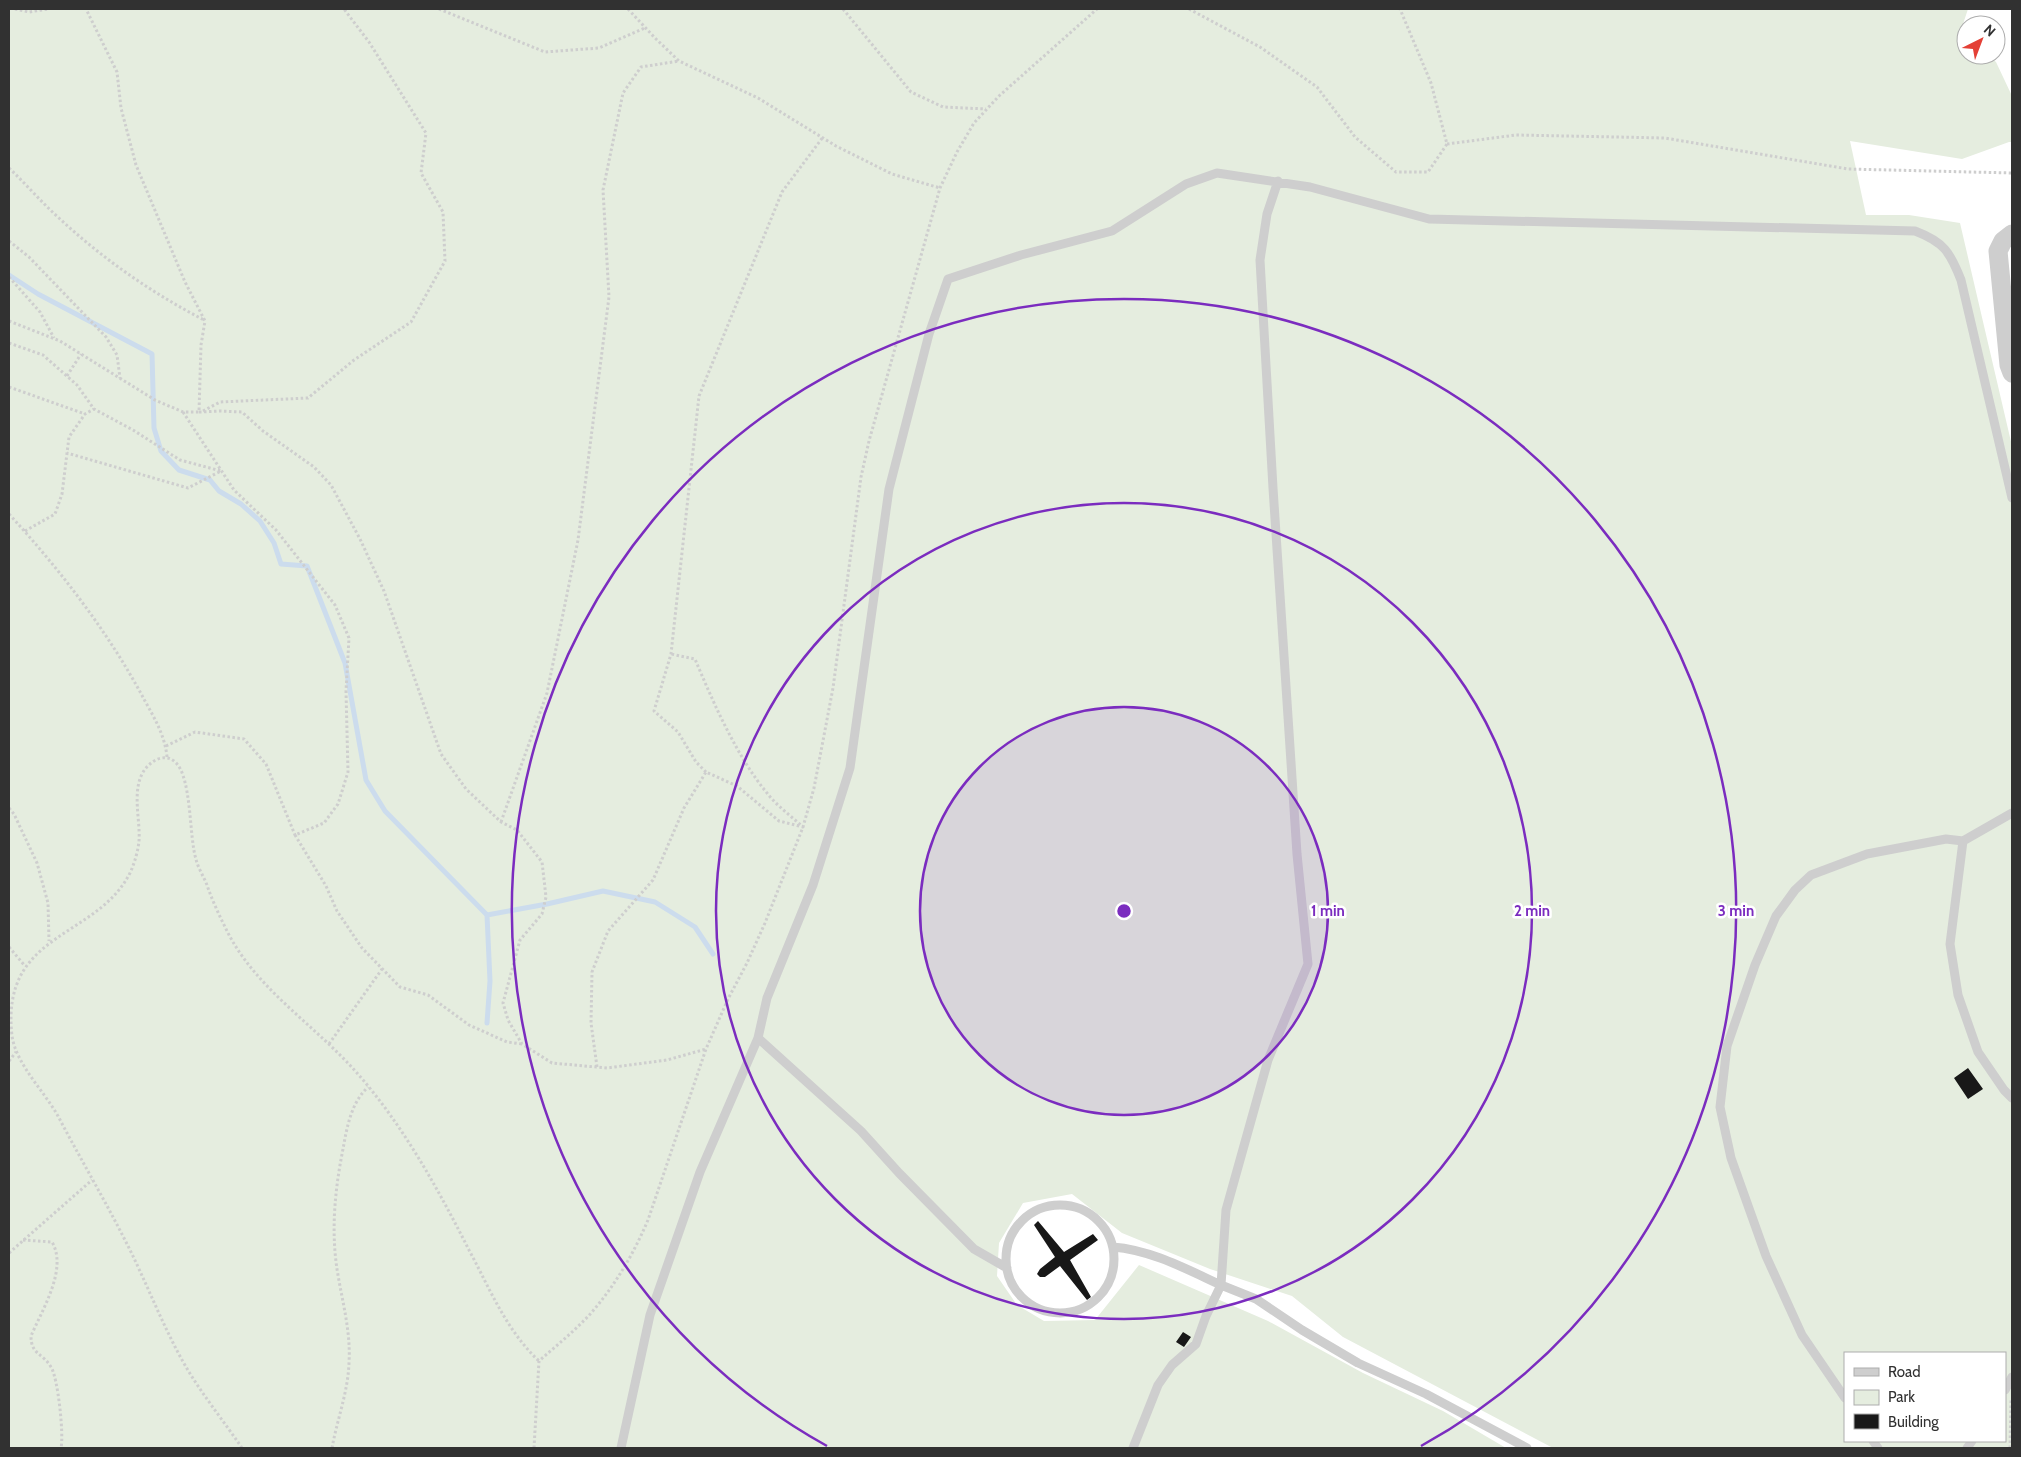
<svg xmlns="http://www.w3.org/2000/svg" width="2021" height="1457" viewBox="0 0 2021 1457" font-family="Cabin,sans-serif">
  <rect width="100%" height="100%" fill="#fff"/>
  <path fill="#e5eddf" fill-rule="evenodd" d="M9,9H1968L1961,30L1966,35V55H1988L1996,62L2012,96V142H2009L1962,159L1850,141L1866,215H1909L1960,223L2012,446V1448H1553L1343,1337L1292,1296L1210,1269L1122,1233L1072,1194L1023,1203L999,1243L997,1276L1017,1305L1044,1321L1095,1320L1139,1265L1268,1321L1363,1373L1443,1411L1506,1448H9ZM1845,1353H2005V1441H1845Z"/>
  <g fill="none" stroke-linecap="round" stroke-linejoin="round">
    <path stroke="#ccdced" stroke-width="5" d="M9,275L38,294L152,354L154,428L161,451L179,470L210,480L219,491L241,504L260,521L274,543L281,564L307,566L345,663L366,780L385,811L487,915L490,981L487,1023
      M487,915L547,904L603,891L655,902L695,927L713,954"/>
  </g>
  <path fill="#181818" d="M1968,1068L1983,1089L1968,1099L1954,1078Z
    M1038,1221L1064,1252L1093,1234L1098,1240L1070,1260L1091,1297L1087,1300L1060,1266L1045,1277H1040L1037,1274L1040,1269L1055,1257L1034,1225Z
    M1183,1332L1191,1337L1184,1347L1176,1342Z"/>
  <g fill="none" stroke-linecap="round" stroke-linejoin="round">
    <path stroke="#cecece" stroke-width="3" stroke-dasharray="2.5 2.5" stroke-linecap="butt" d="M15,9L29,12L48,9
      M439,9L545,52L599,48L645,28
      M628,9L655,38L679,61L758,98L836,146L892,174L940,188
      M843,9L911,92L943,107L986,109
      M1189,9L1260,47L1317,87L1355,137L1396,172H1428L1447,144L1431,83L1400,9
      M1447,144L1516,135L1665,138L1848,169L2012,173
      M9,168C26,184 42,203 60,219C103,259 152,293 204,320
      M9,241L29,257L106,337L117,355L120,378
      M9,277L40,312L54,338
      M9,321L60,341L155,400L183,412H199L201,345L205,321L185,282L136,165L121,108L117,72L86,9
      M9,343L43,355L77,385L94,409L133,430L180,460L221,471L188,488L67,453
      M67,376L81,354
      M9,387L85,414
      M203,411L220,402L308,398L354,360L411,322L445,261L443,212L421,173L426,133L369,42L344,9
      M183,412L234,490L276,530L335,605L349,638L346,691L348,772L338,804L324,823L295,835L326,886L337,911L362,948L400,987L428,995L469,1025L507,1042L522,1044
      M199,412L220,411L242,412L263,431L314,467L331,485L360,539L384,591L441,754L466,789L501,822L517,830L542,862L546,897L542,914L520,940L503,1003L508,1020L522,1044L552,1063L607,1068L667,1060L706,1049
      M9,514C61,571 109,633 145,701C155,719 165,736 167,757
      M25,531L55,514L62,494L69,437L85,414L94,409
      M166,746L195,732L244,739L266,764L295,835
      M706,772L696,762L678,732L654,711L671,654L699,396L782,192L823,137
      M9,808L14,814L37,863L48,903L49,941
      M501,822L547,693L578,540L609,297L603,190L623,93L641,67L679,61
      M9,947L25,966
      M329,1044L382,969
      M9,1061L16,1052
      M597,1067L591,1023L592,972L608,931L653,880L684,808L706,772L737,786L779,821L803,827C791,816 777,806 767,793C737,757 713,702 695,659L671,654
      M23,1240L52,1242C68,1269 42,1310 31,1336C31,1355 43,1353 51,1367C58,1378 64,1435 61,1448
      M9,1253L92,1180
      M242,1448C225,1423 205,1398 189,1372C165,1332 149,1288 128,1246C106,1202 81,1160 58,1116C44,1091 16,1064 12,1036C0,930 98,940 131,871C135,861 138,851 139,841C141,817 127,778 154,761C160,757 169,756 175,762C192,776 189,838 196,859C198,869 205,878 208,888C213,902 220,917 227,931C256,989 315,1025 357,1073C403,1125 438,1189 469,1250C490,1289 506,1330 539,1361
      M332,1448C337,1420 348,1392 349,1363C351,1331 342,1301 337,1269C331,1229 335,1189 343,1149C347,1127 351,1103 368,1087
      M534,1448L539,1361C557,1345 576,1330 592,1312C616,1284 634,1253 648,1220L706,1049L728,999L747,963L765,923L803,827L814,788L833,688L861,477L869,441L940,188L957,152L974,123L999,96L1097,9
      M2010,1448L2011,1400"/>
    <path stroke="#cecece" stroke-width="9" d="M1963,841L2012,813
      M1006 1259a54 54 0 1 1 108 0a54 54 0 1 1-108 0Z
      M1113,1247C1151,1250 1186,1269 1221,1285L1226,1210L1268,1060L1308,964L1297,854L1273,488L1260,260L1267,214L1278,181
      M1007,1268L974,1249L899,1173L861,1131L758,1038L767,998L813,885L850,768L889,489L929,334L948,279L1021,255L1112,231L1186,184L1217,173L1310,187L1429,219L1915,231C1944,242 1950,252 1961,280L2012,498
      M2005,1390L2012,1377
      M1845,1398L1802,1335L1766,1256L1731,1158L1720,1107L1727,1046L1755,965L1776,916L1795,890L1811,875L1867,854L1946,839L1963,841L1950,944L1958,995L1978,1052L2004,1090L2012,1098
      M1873,1441L1878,1448
      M621,1448L650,1315L700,1172L758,1038
      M1133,1448L1158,1385L1172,1365L1196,1344L1206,1316L1221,1285L1256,1299L1302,1330L1358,1363L1426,1394L1527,1448
      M1967,1448L1972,1441"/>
    <path stroke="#cecece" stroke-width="19" d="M2012,234L2003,241L1998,251L2009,365L2012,373"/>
  </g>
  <circle cx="1124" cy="911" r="204" fill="#7b2cbf" fill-opacity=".12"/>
  <g fill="none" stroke="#7b2cbf" stroke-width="2.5">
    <circle cx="1124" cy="911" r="204"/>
    <circle cx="1124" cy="911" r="408"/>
    <path d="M827 1446A612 612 0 1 1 1421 1446"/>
  </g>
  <circle cx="1124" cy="911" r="8" fill="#7b2cbf" stroke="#fff" stroke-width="2.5"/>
  <g font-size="15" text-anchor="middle" font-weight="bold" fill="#7b2cbf" stroke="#fff" stroke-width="5" stroke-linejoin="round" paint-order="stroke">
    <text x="1328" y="916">1 min</text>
    <text x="1532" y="916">2 min</text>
    <text x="1736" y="916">3 min</text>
  </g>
  <rect width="2021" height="1457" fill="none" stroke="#313131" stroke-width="20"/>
  <rect x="1844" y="1352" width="162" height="90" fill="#ffffff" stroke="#adadad"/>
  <rect x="1854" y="1368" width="25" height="8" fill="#cecece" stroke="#adadad"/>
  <text x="1888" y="1377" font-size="15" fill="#313131">Road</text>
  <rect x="1854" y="1390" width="25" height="15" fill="#e5eddf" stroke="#adadad"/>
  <text x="1888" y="1402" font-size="15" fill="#313131">Park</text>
  <rect x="1854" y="1414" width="25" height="15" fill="#181818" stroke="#adadad"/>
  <text x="1888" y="1427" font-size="15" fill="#313131">Building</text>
  <g transform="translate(1981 40) rotate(42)"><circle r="24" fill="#ffffff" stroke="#adadad"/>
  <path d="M0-4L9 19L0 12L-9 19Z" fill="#e44036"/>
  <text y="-8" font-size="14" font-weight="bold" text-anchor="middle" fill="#313131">N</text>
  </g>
</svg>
